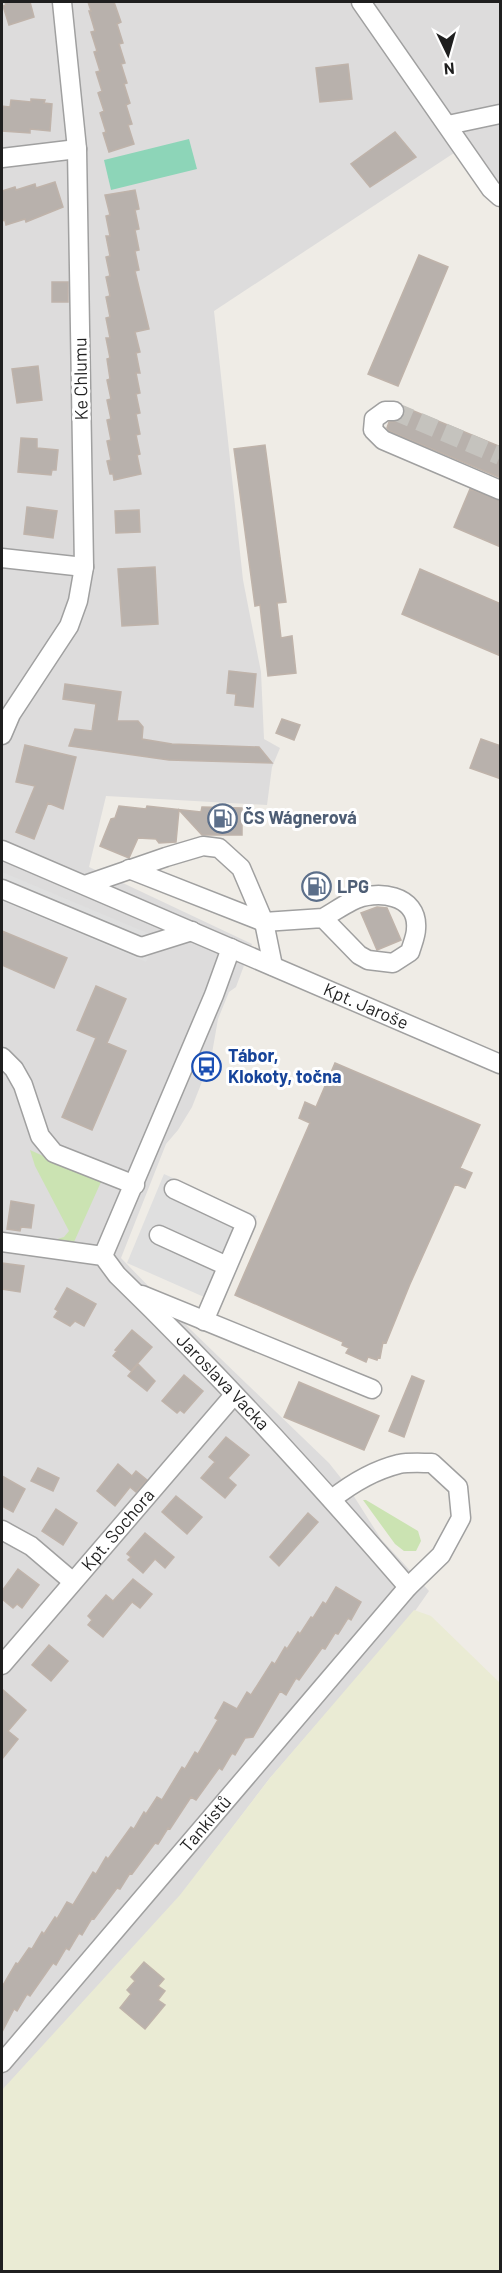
<svg xmlns="http://www.w3.org/2000/svg" width="502" height="2273" viewBox="0 0 502 2273" font-family="Barlow,sans-serif">
  <rect width="100%" height="100%" fill="#efece6"/>
  <path fill="#dddcdc" d="M2,2H500V186L454,153L214,311L243,580L261,672L264,739L280,748L272,767L267,805L106,796L89,867L252,944L236,987L229,992L218,1019L211,1059L192,1107L178,1130L166,1144L121,1258L191,1330L329,1463L348,1487L381,1539L429,1591L415,1611L270,1778L181,1895L2,2095Z"/>
  <path fill="#eaebd4" d="M414,1610L431,1616L500,1683V2271L2,2272V2090L180,1895L270,1778Z"/>
  <path fill="#cbe3b2" d="M30,1150L101,1182L74,1242L61,1244L48,1242L64,1237L69,1231L35,1166Z
    M363,1500H366L418,1531L421,1541L416,1551H404L395,1544Z"/>
  <path fill="#8dd5b8" d="M189,139L197,169L111,190L104,160Z"/>
  <path fill="#dfdfdf" d="M2,872L157,937L146,962L2,901Z
    M164,1174L257,1216L220,1304L127,1263Z"/>
  <path fill="#b8b1ac" stroke="#bfb3aa" stroke-width="1.5" d="M5,2H30L34,17L9,25L3,6L6,5Z
    M88,2H114L121,22L117,24L123,43L119,44L125,63L121,64L127,83L124,84L130,103L126,105L132,124L128,125L134,144L109,152L103,133L106,132L100,113L104,111L98,93L102,91L96,72L100,71L94,52L97,51L91,32L95,31L89,11H91Z
    M348,64L352,99L320,102L316,68Z
    M31,99L45,100L44,103L52,104L50,131L30,129V133L2,131V106L10,107L11,100L31,102Z
    M395,132L416,157L370,187L351,164Z
    M55,182L63,207L26,222L25,219L6,225L5,220L2,221V191L15,187L16,190L35,184L36,188Z
    M135,190L139,209L135,210L139,229L135,230L139,250L135,251L139,270L135,271L149,329L135,332L140,352L136,353L140,373H136L140,393L136,394L140,413L136,414L140,434L136,435L140,454L137,455L141,474L114,480L113,474H110L107,461L111,460L107,441L111,440L107,420L111,419L107,400L111,399L107,380L110,379L107,359L110,358L106,338H110L106,318L110,317L106,297L110,296L106,277L110,276L106,257L110,256L106,236H110L106,216L110,215L105,195Z
    M419,255L448,267L398,386L368,374Z
    M52,282H68V302H52Z
    M38,366L42,400L17,403L12,369Z
    M404,407L501,447V478L389,431L387,428L389,422L399,421L403,417Z
    M21,438L37,439V448L58,450L56,470H52L51,475L18,472Z
    M265,445L286,602L277,603L281,638L292,636L296,673L268,676L260,605L255,606L234,449Z
    M470,489L501,501V547L454,527Z
    M27,507L57,511L53,538L24,534Z
    M139,510L140,532L116,533L115,511Z
    M155,567L158,624L122,626L118,569Z
    M420,569L501,604V656L402,614Z
    M229,671L256,674L253,707L235,705L236,694L227,693Z
    M65,684L121,692L117,721H138L143,727L142,739L172,744L259,747L272,763L169,760L69,746L75,729L92,731L96,704L63,699Z
    M282,719L300,725L294,740L276,733Z
    M481,739L501,746V779L470,768Z
    M25,745L76,757L63,809L48,803L34,839L16,832L35,786L16,782Z
    M119,806L146,809L147,806L201,812L202,807L242,808V835H202L179,810L176,842L159,843L156,839L138,838L129,858L100,846L111,819L115,818Z
    M377,907L387,908L401,940L377,950L361,913Z
    M2,931L67,958L54,988L2,965Z
    M96,986L126,999L107,1043L126,1051L92,1130L62,1117L96,1038L77,1030Z
    M335,1063L480,1125L460,1168L472,1173L465,1188L455,1184L410,1284L386,1343L383,1342L380,1358L378,1357L377,1360L368,1357L366,1362L346,1353L349,1348L342,1345L343,1342L235,1295L310,1123L299,1118L305,1102L316,1107Z
    M11,1201L34,1205L31,1228L21,1227L20,1231L7,1229Z
    M2,1263L24,1266L20,1292L2,1289Z
    M67,1288L96,1304L84,1326L75,1321L70,1326L54,1317L58,1311L55,1309Z
    M132,1330L152,1347L131,1371L113,1356L117,1351L115,1350Z
    M138,1364L155,1381L147,1391L128,1376Z
    M184,1375L203,1391L184,1413L180,1410L177,1413L162,1401Z
    M412,1376L424,1381L404,1437L389,1431Z
    M299,1382L379,1416L364,1450L284,1417Z
    M226,1437L249,1455L228,1478L236,1485L225,1498L201,1478L215,1462L209,1457Z
    M118,1464L132,1476L136,1471L147,1480L136,1492L130,1487L115,1506L97,1491Z
    M38,1468L59,1478L53,1491L31,1481Z
    M2,1476L25,1489L13,1512L2,1506Z
    M176,1496L202,1517L187,1534L162,1512Z
    M56,1509L77,1523L63,1545L42,1531Z
    M308,1513L318,1522L279,1566L270,1557Z
    M145,1533L174,1557L165,1568L155,1559L143,1573L128,1560L131,1557L127,1554Z
    M18,1569L39,1585L22,1608L17,1604L13,1608L2,1599V1591Z
    M133,1579L152,1594L140,1608L132,1602L103,1637L88,1625L92,1620L88,1616L106,1595L113,1601Z
    M336,1587L361,1602L351,1620L348,1618L338,1634L335,1633L325,1649L322,1648L299,1680L296,1678L286,1695L280,1691L253,1737L245,1738L235,1755L232,1753L222,1770L219,1768L196,1800L191,1797L170,1829L168,1828L158,1844L155,1843L132,1874L130,1873L120,1889L117,1888L94,1919L92,1918L82,1935L79,1933L69,1950L66,1948L56,1965L53,1963L30,1996L27,1994L17,2011L14,2009L2,2032V1987L16,1963L18,1964L29,1948L32,1949L42,1932L44,1934L55,1917L57,1919L67,1902L73,1905L93,1872L96,1874L106,1857L108,1859L131,1827L134,1829L144,1812L146,1814L157,1797L162,1800L182,1767L185,1769L195,1752L198,1754L218,1720L215,1718L224,1702L237,1709L247,1692L251,1695L272,1662L275,1664L285,1647L287,1649L298,1632L300,1634L311,1617L313,1618L323,1602L326,1604Z
    M49,1645L68,1661L51,1681L32,1665Z
    M2,1689L26,1710L8,1731L18,1739L2,1759Z
    M144,1962L164,1979L158,1986L165,1991L158,2000L165,2005L145,2029L120,2008L131,1994L127,1990L135,1981L131,1977Z"/>
  <g fill="none" stroke-linecap="round" stroke-linejoin="round">
    <path stroke="#c5c3be" stroke-width="18" stroke-dasharray="18 9" stroke-linecap="butt" d="M394,411L500,456"/>
    <defs>
      <g id="minor">
        <path d="M361,2L491,189L500,197"/>
        <path d="M448,125L500,114"/>
        <path d="M2,158L77,149"/>
        <path d="M394,411H385L374,419L373,430L383,440L500,490"/>
        <path d="M2,558L84,567"/>
        <path d="M2,735L11,714L69,626L78,601L84,567L77,149L62,2"/>
        <path id="s1" d="M2,850L500,1064"/>
        <path d="M129,869L264,922L323,918L359,955L368,960L393,963L410,952C412,945 416,936 416,929C419,894 376,889 352,901C342,906 332,913 323,918"/>
        <path d="M85,885L166,857L203,846L219,848L241,868L264,922L273,966"/>
        <path d="M2,889L141,947L192,931"/>
        <path d="M2,1057L14,1069L23,1085L40,1136L54,1153L135,1185"/>
        <path d="M174,1189L246,1223L204,1321"/>
        <path d="M159,1235L227,1266"/>
        <path id="s2" d="M2,1242L103,1256L117,1275C219,1374 315,1479 408,1587"/>
        <path d="M103,1256L214,995L231,948"/>
        <path d="M142,1295L372,1389"/>
        <path d="M2,1530L31,1546L72,1581"/>
        <path id="s3" d="M2,1665L234,1395"/>
        <path id="s4" d="M2,2063L408,1587L441,1555L461,1518L458,1487L432,1463C422,1463 409,1462 399,1464C375,1470 351,1484 332,1499"/>
      </g>
    </defs>
    <use href="#minor" stroke="#a0a0a0" stroke-width="21"/>
    <use href="#minor" stroke="#fff" stroke-width="18"/>
  </g>
  <defs>
    <symbol id="fuel-ring" viewBox="-11 -11 22 22"><circle r="9.5" fill="#fff" stroke="#5c6f8a" stroke-width="1.5"/><path d="M-5.5-6h7V0h2V4h1.3V-2.5L3-4.5l.8-.8L6-3V5H2.5V1h-1V6h-7ZM-4.2-4.7v3.2H.2V-4.7Z" fill="#5c6f8a"/></symbol>
    <symbol id="bus-ring" viewBox="-11 -11 22 22"><circle r="9.5" fill="#fff" stroke="#1a4fb4" stroke-width="1.5"/><path d="M-5-6H5V4H4V6H2V4H-2V6H-4V4H-5ZM-3.5-4V0h7V-4ZM-3.5 1.2v1.5H-2V1.2ZM2 1.2v1.5H3.5V1.2Z" fill="#1a4fb4"/></symbol>
  </defs>
  <g fill-rule="evenodd">
    <use href="#fuel-ring" x="206" y="802" width="33" height="33"/>
    <use href="#fuel-ring" x="300" y="870" width="33" height="33"/>
    <use href="#bus-ring" x="190" y="1050" width="33" height="33"/>
  </g>
  <g text-anchor="middle" stroke-width="6" stroke-linejoin="round" paint-order="stroke">
    <g font-size="18" fill="#1f1f1f" stroke="#fff">
      <text transform="translate(81 379) rotate(-91)" y="6">Ke Chlumu</text>
      <text dy="6" stroke="none"><textPath href="#s1" startOffset="396">Kpt. Jaroše</textPath></text>
      <text dy="6" stroke="none"><textPath href="#s2" startOffset="276">Jaroslava Vacka</textPath></text>
      <text dy="6" stroke="none"><textPath href="#s3" startOffset="178">Kpt. Sochora</textPath></text>
      <text dy="6" stroke="none"><textPath href="#s4" startOffset="314">Tankistů</textPath></text>
    </g>
    <g font-size="18" font-weight="bold" fill="#4e5e75" stroke="#fff" text-anchor="start">
      <text x="243" y="824">ČS Wágnerová</text>
      <text x="337" y="893">LPG</text>
    </g>
    <g font-size="18" font-weight="bold" fill="#164399" stroke="#fff" text-anchor="start">
      <text x="228" y="1062">Tábor,<tspan x="228" dy="21">Klokoty, točna</tspan></text>
    </g>
  </g>
  <rect width="502" height="2273" fill="none" stroke="#1f1f1f" stroke-width="6"/>
  <g transform="translate(448 54) rotate(175)" stroke="#ffffff" stroke-width="4.5" paint-order="stroke">
  <path d="M0-4.5L10 22L0 15L-10 22Z" fill="#1f1f1f"/>
  <text y="-9" font-size="16" font-weight="bold" text-anchor="middle" fill="#1f1f1f">N</text>
  </g>
</svg>
